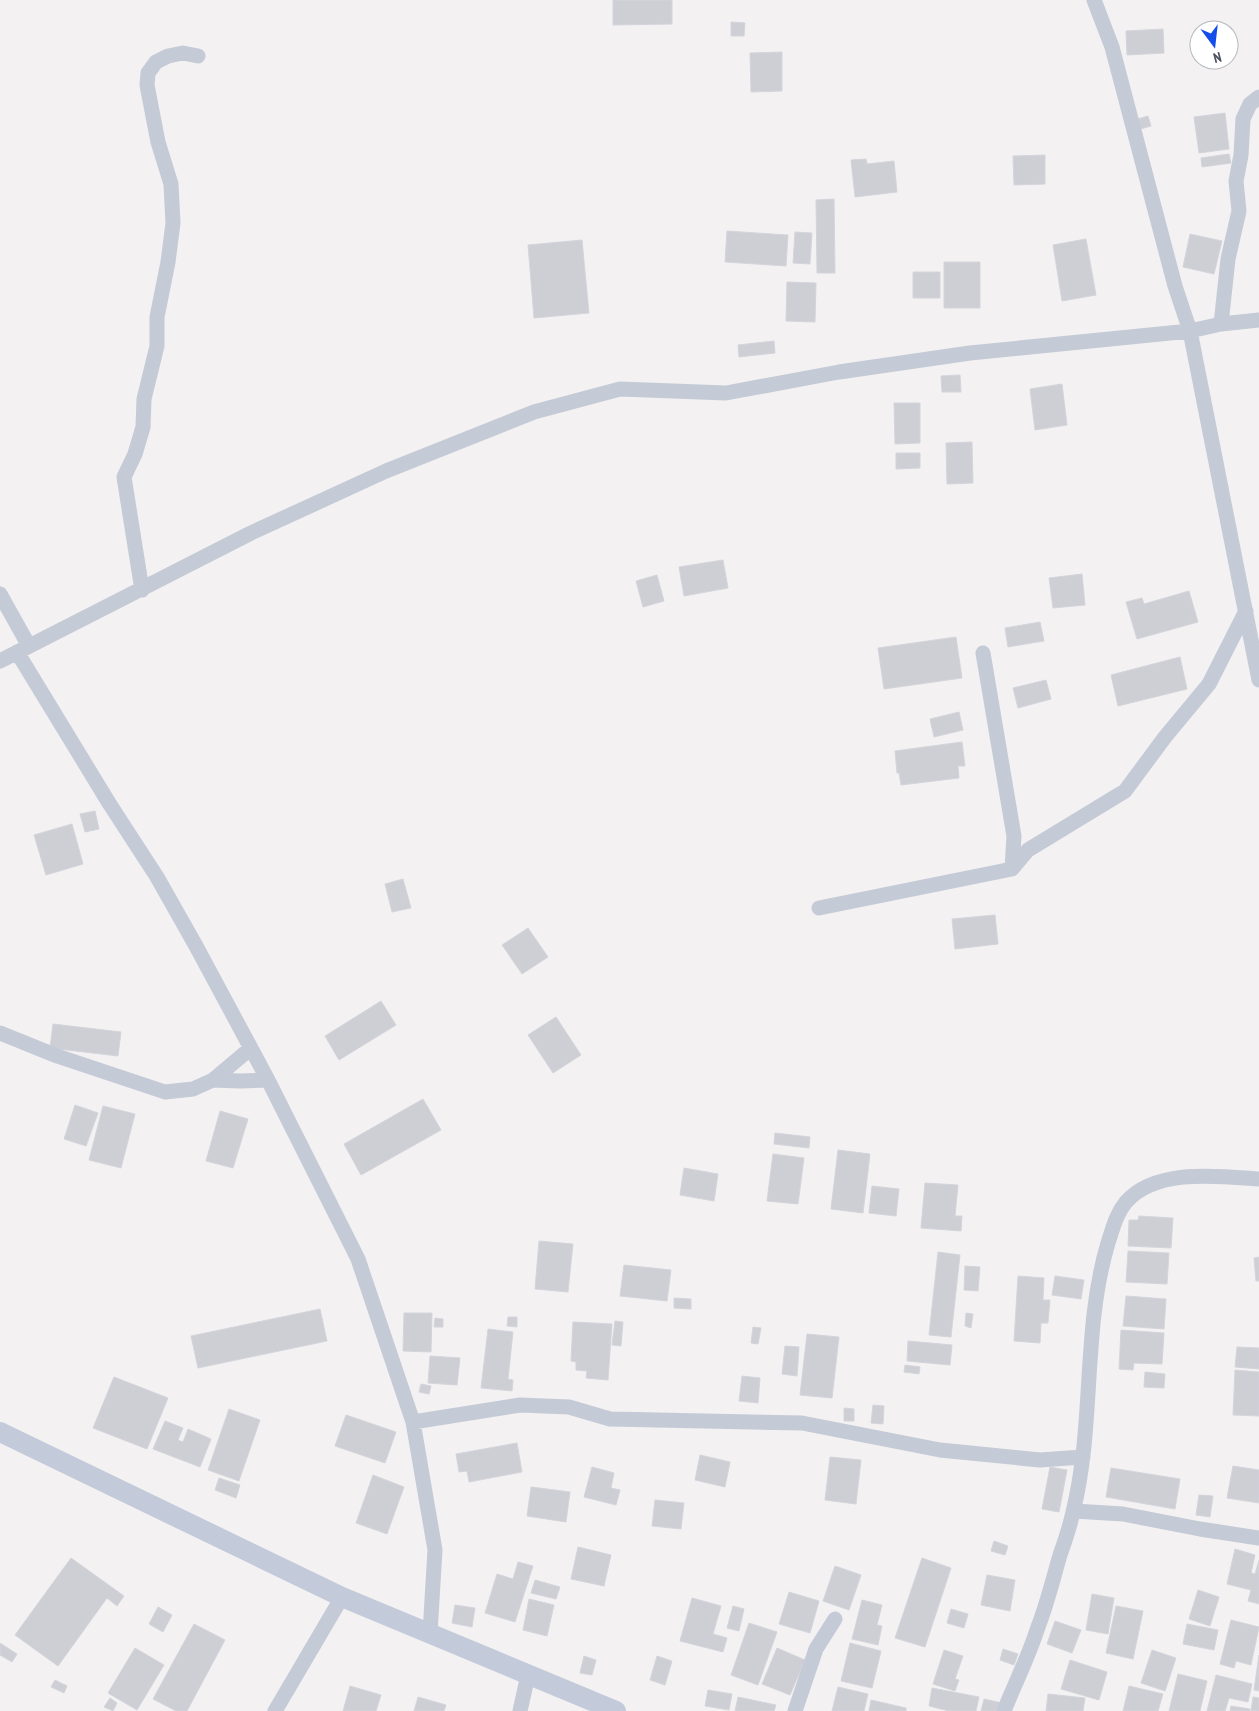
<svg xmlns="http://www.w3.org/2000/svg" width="1259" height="1711" viewBox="0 0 1259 1711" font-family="'PT Sans Narrow',sans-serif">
  <rect width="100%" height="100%" fill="#f3f1f1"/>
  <path fill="#cdcfd5" stroke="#d4d5dc" d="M613,0H672V24L613,25Z
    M731,22L745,23L744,36H731Z
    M1163,29L1164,53L1127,55L1126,31Z
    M782,52V91L751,92L750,53Z
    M1225,113L1229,149L1199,153L1194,117Z
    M1148,116L1151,126L1137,130L1134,120Z
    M1229,154L1231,163L1202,167L1201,158Z
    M1045,155V184L1014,185L1013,156Z
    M866,159L867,164L894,161L897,192L855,197L851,160Z
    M834,199L835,273H817L816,200Z
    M727,231L788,235L786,266L725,262Z
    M795,232L812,233L810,264L793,263Z
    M1190,234L1222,241L1214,274L1183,267Z
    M1086,239L1096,295L1062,301L1053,245Z
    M582,240L589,313L534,318L528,245Z
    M944,262H980V308H944Z
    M913,272H940V298H913Z
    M787,282L816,283L815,322L786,321Z
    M774,341L775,353L739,357L738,345Z
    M960,375L961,392H942L941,376Z
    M1062,384L1067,425L1035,430L1030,389Z
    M894,403H920V443L895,444Z
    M972,442L973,483L947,484L946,443Z
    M896,453H920V468L896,469Z
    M723,560L728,588L684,596L679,567Z
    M1082,574L1085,605L1053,608L1049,578Z
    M657,575L664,601L643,607L636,581Z
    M1189,591L1198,622L1137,639L1126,602L1142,598L1144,604Z
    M1040,622L1044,641L1008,647L1005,628Z
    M956,637L962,678L884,689L878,648Z
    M1180,657L1187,689L1118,706L1111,675Z
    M1046,680L1051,699L1018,708L1013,688Z
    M959,712L963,730L934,737L930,719Z
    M962,742L965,766H958L959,778L901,785L899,773H897L895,751Z
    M95,811L99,829L85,832L80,814Z
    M72,824L83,864L46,875L34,835Z
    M403,879L411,908L392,912L385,884Z
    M995,915L998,944L955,949L952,919Z
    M528,928L548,957L522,974L502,945Z
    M381,1001L396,1025L339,1060L325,1036Z
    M556,1017L581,1055L553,1073L528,1035Z
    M53,1024L121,1032L118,1056L50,1048Z
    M423,1099L441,1130L361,1175L344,1144Z
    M75,1105L98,1113L86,1146L64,1139Z
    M103,1106L135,1114L121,1168L89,1160Z
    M220,1111L248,1119L233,1168L206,1161Z
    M775,1133L810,1137L809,1148L774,1144Z
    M838,1150L870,1154L863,1213L831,1209Z
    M773,1154L804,1158L798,1204L767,1201Z
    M684,1168L718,1174L714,1201L680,1195Z
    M925,1183L958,1185L955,1216H962L961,1231L921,1228Z
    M872,1186L899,1189L896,1216L869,1213Z
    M1139,1216L1173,1218L1171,1248L1128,1246L1129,1220H1138Z
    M539,1241L573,1244L568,1292L535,1289Z
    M1128,1251L1169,1253L1167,1284L1126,1282Z
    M938,1252L960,1255L951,1337L929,1335Z
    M1259,1257V1281H1256L1254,1258Z
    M624,1265L671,1270L667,1301L620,1296Z
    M965,1266L980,1267L978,1291L964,1290Z
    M1018,1276L1044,1278L1043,1300H1050L1048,1323H1041L1040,1343L1014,1341Z
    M1055,1276L1084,1280L1081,1299L1052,1295Z
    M1126,1296L1166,1299L1164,1329L1123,1326Z
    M674,1298L691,1299V1309L674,1308Z
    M320,1309L327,1341L198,1368L191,1336Z
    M404,1313H432L431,1352L403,1351Z
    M966,1313L973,1314L971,1328L965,1326Z
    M508,1317H517V1327L507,1326Z
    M435,1318L443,1319V1327H434Z
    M615,1321L623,1322L621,1346L612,1345Z
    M573,1322L612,1324L608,1380L586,1378L587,1371L576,1370V1362L571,1361Z
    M753,1327L761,1328L758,1344L751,1343Z
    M488,1329L513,1332L508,1379L513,1380L512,1391L481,1388Z
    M1121,1330L1164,1333L1162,1364L1134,1363L1133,1370L1119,1369Z
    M807,1334L839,1337L832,1398L800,1395Z
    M908,1341L952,1345L950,1365L907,1361Z
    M785,1346L799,1347L797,1376L782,1374Z
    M1237,1347L1259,1348V1369L1235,1367Z
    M430,1356L460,1358L457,1385L428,1383Z
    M905,1365L920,1367L919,1374L904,1372Z
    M1235,1370L1259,1372V1416L1233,1415Z
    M1145,1372L1165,1374L1164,1388L1144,1387Z
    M742,1376L760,1378L758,1403L739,1401Z
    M114,1377L168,1398L147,1449L93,1428Z
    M421,1384L431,1386L429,1394L419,1392Z
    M873,1405L884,1406L883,1424L871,1423Z
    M844,1408L854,1409V1421H844Z
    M229,1409L260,1420L239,1481L208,1470Z
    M346,1415L396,1432L385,1463L335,1446Z
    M165,1421L183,1428L178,1440L183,1442L188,1429L211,1439L200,1467L153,1449Z
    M517,1443L522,1472L469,1482L467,1471L459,1472L456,1454Z
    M700,1455L730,1462L725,1487L695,1480Z
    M830,1457L861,1460L856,1504L825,1500Z
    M1233,1466L1259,1470V1503L1227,1498Z
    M592,1467L614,1473L611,1488L620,1490L616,1505L584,1497Z
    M1050,1467L1067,1470L1059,1512L1042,1509Z
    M1111,1468L1180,1479L1175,1509L1106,1497Z
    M373,1475L404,1487L387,1534L356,1523Z
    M219,1478L240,1485L236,1498L215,1490Z
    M531,1487L570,1492L566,1522L527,1516Z
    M1199,1495L1213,1496L1210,1517L1196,1515Z
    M655,1500L684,1503L681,1529L652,1526Z
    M994,1541L1008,1546L1005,1555L991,1551Z
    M578,1547L611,1555L604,1586L571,1579Z
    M1235,1549L1255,1555L1251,1573L1255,1574L1259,1560V1604L1248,1601L1251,1590L1227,1584Z
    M71,1558L124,1596L117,1606L107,1598L58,1666L15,1635Z
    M922,1558L951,1568L925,1647L895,1638Z
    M518,1562L533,1566L515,1622L485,1613L497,1574L513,1579Z
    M835,1566L861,1575L849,1610L823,1601Z
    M987,1575L1015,1580L1010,1611L981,1605Z
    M535,1580L560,1587L556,1599L531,1593Z
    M1198,1590L1219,1597L1210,1626L1189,1619Z
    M789,1592L819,1601L810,1633L779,1624Z
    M1092,1594L1114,1598L1108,1634L1086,1630Z
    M692,1598L721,1606L713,1634L727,1638L723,1652L680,1641Z
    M529,1599L554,1605L547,1636L523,1630Z
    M862,1600L882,1605L877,1625L882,1626L878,1645L852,1639Z
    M455,1605L475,1608L472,1627L452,1623Z
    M733,1606L744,1609L739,1631L727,1628Z
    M1116,1606L1143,1611L1133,1659L1106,1653Z
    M158,1607L172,1615L163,1632L149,1624Z
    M951,1609L968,1614L964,1628L947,1623Z
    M1231,1620L1259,1627L1251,1665L1236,1661L1234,1668L1220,1664Z
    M1055,1621L1081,1630L1072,1653L1047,1644Z
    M749,1623L777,1632L758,1685L731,1675Z
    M194,1624L225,1640L187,1711H176L153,1699Z
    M1187,1624L1218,1630L1214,1650L1183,1644Z
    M0,1643L17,1654L12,1662L0,1655Z
    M850,1643L881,1651L872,1688L841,1681Z
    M135,1648L164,1665L137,1710L108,1693Z
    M777,1648L805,1660L790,1695L762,1684Z
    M1003,1649L1018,1654L1014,1665L1000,1660Z
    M944,1650L963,1656L955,1679L959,1680L955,1691L933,1684Z
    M1152,1650L1176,1658L1165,1691L1141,1683Z
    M1259,1655V1691L1254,1690Z
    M584,1656L596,1660L592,1675L580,1673Z
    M657,1656L672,1661L665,1685L650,1680Z
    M1070,1660L1107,1672L1099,1700L1061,1689Z
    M1178,1674L1207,1681L1200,1711H1169Z
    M1216,1675L1252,1684L1248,1702L1229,1698L1225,1711H1207Z
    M55,1680L67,1686L64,1693L51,1687Z
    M350,1686L381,1695L376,1711H343Z
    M1129,1686L1163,1694L1158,1711H1123Z
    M838,1687L868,1694L864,1711H832Z
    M932,1688L979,1697L976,1711H949L929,1706Z
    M708,1690L732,1694L729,1710L705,1706Z
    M1048,1694L1085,1698L1083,1711H1046Z
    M418,1697L446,1705L444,1711H414Z
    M738,1697L776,1705L774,1711H735Z
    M1253,1697L1259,1698V1711H1251Z
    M110,1698L117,1703L113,1711L104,1707Z
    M984,1699L1011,1705L1009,1711H981Z
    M871,1700L906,1708V1711H869Z
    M1231,1706L1250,1709V1711H1230Z"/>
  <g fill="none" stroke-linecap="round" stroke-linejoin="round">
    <path stroke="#c4cad6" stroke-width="15" d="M1094,0L1112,47L1175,286L1190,331L1259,680
      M1221,324L1228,259L1239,211L1236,181L1241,155L1243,119L1250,104L1259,97
      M142,590L124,477L135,454L143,427L144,399L157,346V317L168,262L173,223L171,184L158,142L147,85L148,73L156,62L168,56L183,53L198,56
      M0,594L29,646
      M17,652L109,803L157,877L196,946L268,1080L358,1259L413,1422L435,1550L430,1633
      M983,653L1014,836L1012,869
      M0,661L251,533L386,471L534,412L620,389L726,393L839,372L970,353L1190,331L1221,324L1259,320
      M819,908L1012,869L1028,850L1125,791L1165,737L1209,684L1246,611
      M0,1033L57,1056L165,1092L193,1089L213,1080L251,1048
      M213,1080L240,1081L268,1080
      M413,1422L520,1405L569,1407L610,1419L802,1423L940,1450L1040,1460L1083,1457
      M1074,1511L1123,1514L1200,1529L1259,1538
      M275,1711L342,1597
      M520,1711L528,1675
      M795,1711L816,1649L835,1619
      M1004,1711C1015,1683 1029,1656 1038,1627C1047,1604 1053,1579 1060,1555C1065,1541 1070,1526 1073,1512C1095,1423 1082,1330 1108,1243C1113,1228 1116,1214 1126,1202C1156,1168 1218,1176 1259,1179"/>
    <path stroke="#c3cada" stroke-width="20" d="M0,1432L342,1597L616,1711"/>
  </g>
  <g transform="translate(1214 45) rotate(165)"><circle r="24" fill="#ffffff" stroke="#b6b9bf"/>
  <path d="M0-4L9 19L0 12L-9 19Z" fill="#134eeb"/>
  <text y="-8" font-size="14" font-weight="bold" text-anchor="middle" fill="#48505f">N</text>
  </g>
</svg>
